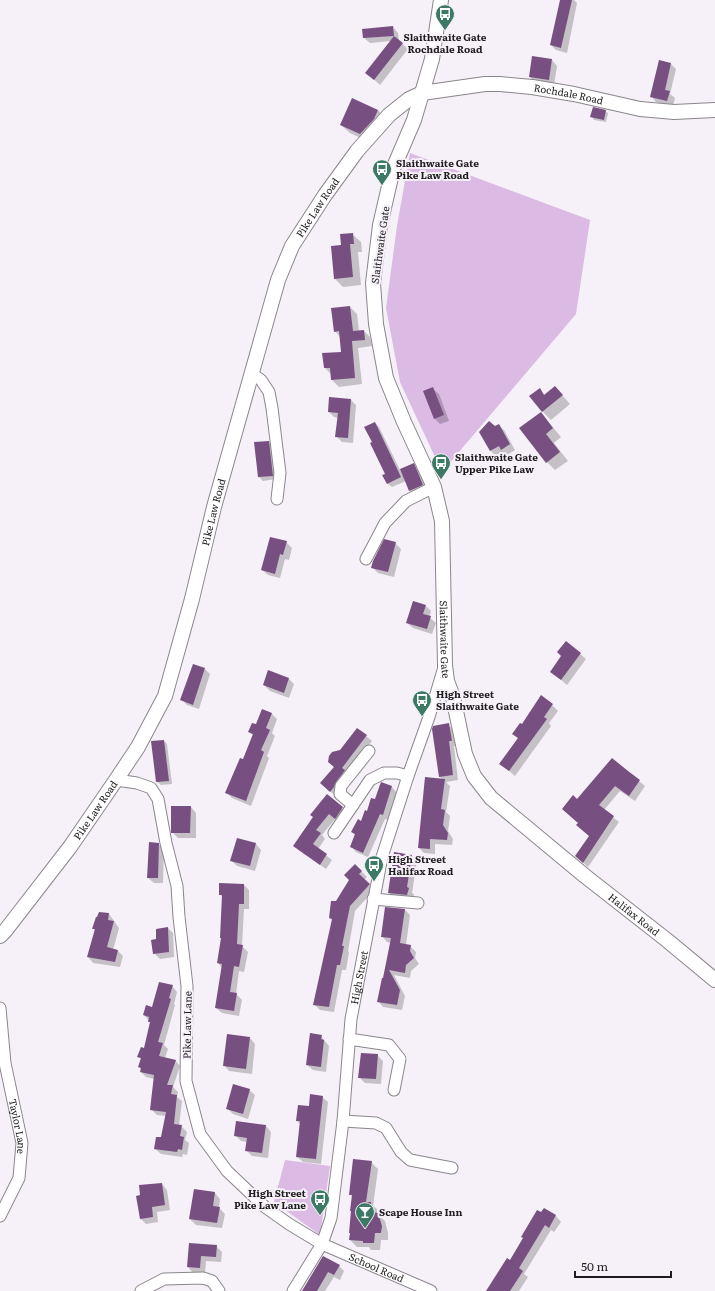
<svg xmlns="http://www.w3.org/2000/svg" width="715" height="1291" viewBox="0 0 715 1291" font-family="Literata,serif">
  <rect width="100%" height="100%" fill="#f6f0f8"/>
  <path fill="#dbbae4" d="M410,153L590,220L576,314L442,472L400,382L386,308L397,226Z
    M285,1160L330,1166L320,1235L274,1202Z"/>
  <path fill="#0003" d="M561,0H574L577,3L567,53L556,50L551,45Z
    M393,27L398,33L399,41L408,49L380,85L367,73L391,41L370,43L364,38Z
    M552,60L557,66L554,85L536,83L530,77Z
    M671,64L676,69L670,94L675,98L673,106L656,102L651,96Z
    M378,110L386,119L369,142L350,133L341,125Z
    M605,111L608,113L606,122L594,120L592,117Z
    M352,234L361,242L362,252H358L361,285L343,287L335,279L343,246Z
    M350,307L357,314L359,331H364L370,337L372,346L358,348L362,384L339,387L332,380V375L325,368L323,354L342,353L340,337L335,331Z
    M555,387L570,404L551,420L542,411L539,390L545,395Z
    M433,389L439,394L449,421L440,424L435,419L425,392Z
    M351,400L356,405L353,443L342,442L337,437L338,418L334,417L329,412Z
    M541,413L561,437L554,443L568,461L555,470L547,462Z
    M375,423L379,427L400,470L414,465L419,471L428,490L416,496L410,491L406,481L392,487L387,483L386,475L373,443Z
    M498,425L504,430L515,450L507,455L504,452L496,456L491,451L480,432Z
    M269,442L272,445L276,479L263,481L259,477L255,443Z
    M286,542L292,548L289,560L285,559L280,578L268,575L262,570Z
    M395,543L401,549L394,577L378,573L372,567Z
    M426,606L431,611L429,617L436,623L432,634L413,628L407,623Z
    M566,642L586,659L567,685L552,672L562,656Z
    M205,669L210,674L199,709L187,705L181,699Z
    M269,672L289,679L294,684L289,698L270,691L264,685Z
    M552,705L558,711L549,723L551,726L515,776L501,764L519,739L514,734L522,726Z
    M263,710L272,714L277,719L272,733L275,736L267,756L269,758L251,806L232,798L226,792L244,760L254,736L249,732L256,726Z
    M448,725L454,730L456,746H454L458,780L446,782L450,786L446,812L450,816L448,831L453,839L452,845L435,844V854L424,853L419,848L443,780L440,777Z
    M366,736L372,741L347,773L336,796L327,789L335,767Z
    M164,741L167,744L172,784L161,785L157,782Z
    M612,759L645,786L635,801L620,791L604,810L619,822L588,867L576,856L590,836L579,823L577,800Z
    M380,784L392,787L397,793L389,820L385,819L368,857L356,852L351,846L356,836L352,832L361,823L375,800Z
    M327,796L348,813L341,823L335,819L322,835L325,839L318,849L332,860L326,869L300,851L294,846Z
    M191,807L196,813V838H178L172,832Z
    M238,839L256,844L261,850L255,871L237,866L231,860Z
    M158,844L164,849L163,883H154L148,878Z
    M412,856L417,861L412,893L414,894L413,900L394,898L389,893Z
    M355,865L367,877L364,880L374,890L355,911L348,951L349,952L346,970H342L334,1012L320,1010L314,1004L333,920L330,918L336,902L350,880Z
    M244,885L249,890V909H244L242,946L248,952L244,972L239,971L236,994L242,1000L239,1016L222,1013L216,1008L222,968L218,963L222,938L223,898L220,894Z
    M405,910L410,915L406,945L410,946L416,952L415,958L419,964L411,971L410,978L394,975L405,996L402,1010L383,1007L378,1001L384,979L391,943L387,942L382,936Z
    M99,913L109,914L119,928L113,950L118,951L123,956L120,967L93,963L88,957L95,931L93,928Z
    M168,928L173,933L174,957L160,959L154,953L157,940Z
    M172,986L177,992L174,1004L175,1005L164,1045L168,1049L165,1058L175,1060L180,1066L173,1087L178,1092L177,1097L182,1101L179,1126H181L187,1132L185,1140L189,1143L187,1155L183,1154L182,1157L161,1154L155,1149L162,1138L166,1116L157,1115L151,1109L154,1079L146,1077L141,1072V1069L139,1067L141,1059L138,1057L145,1049L151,1023L144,1015L153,1008Z
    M228,1036L250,1038L255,1044L252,1074L229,1071L224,1065Z
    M321,1036L329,1046L326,1072L313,1070L307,1065Z
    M377,1055L383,1061L381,1084L365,1083L360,1078Z
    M249,1090L255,1095L248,1119L233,1114L228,1109Z
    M322,1097L328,1102L321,1164L303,1162L297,1157L300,1124L297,1121L310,1107Z
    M266,1126L271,1132L268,1158L252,1156L246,1150L247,1142L241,1141L236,1136Z
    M371,1162L378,1169L373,1206L377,1209V1214L385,1221L388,1233V1240H381L380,1250H371L369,1247H357L350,1240L352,1213L351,1211L353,1197L351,1195Z
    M162,1184L167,1190L170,1210L157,1212L158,1222L146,1224L140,1218Z
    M215,1193L220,1199L219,1208L225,1214L222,1228L196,1225L190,1219Z
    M544,1209L556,1216L561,1222L554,1232L551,1230L524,1274L528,1277L519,1291H486L510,1261Z
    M190,1244L216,1246L222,1252L221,1262L206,1261L205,1273H193L188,1267Z
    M323,1257L339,1266L344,1271L340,1280L334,1277L325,1291H303Z"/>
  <path fill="#774f81" d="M560,0H572L561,48L550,45Z
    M393,26L394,36L363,38L362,29Z
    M394,36L403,43L374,80L365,73Z
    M532,56L552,59L549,80L529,77Z
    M659,60L671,63L665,90L670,91L667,101L650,97Z
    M352,98L378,110L374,119L360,134L340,125Z
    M593,107L606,110L604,120L590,117Z
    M353,233L354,244H350L353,277L334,279L331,246L341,245L340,234Z
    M350,306L353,331L364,330L365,340L352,341L355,378L331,380L330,368H324L322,353L341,352L339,331L334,332L331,308Z
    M555,386L563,395L542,412L529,396L540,388L544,395Z
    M433,387L444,415L434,419L423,391Z
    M329,397L351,399L348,438L335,437L338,413L328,412Z
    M541,412L553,428L546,434L560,452L546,463L519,428Z
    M489,421L495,426L499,424L510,444L501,450L499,446L490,451L479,432Z
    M375,422L401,477L387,484L382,475L385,474L370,443L372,442L364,427Z
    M269,441L273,476L258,477L254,442Z
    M414,463L423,485L409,491L400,469Z
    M270,537L287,541L283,555L280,554L275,574L261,570Z
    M384,539L396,542L388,572L371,568L373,561Z
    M413,601L426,605L423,614L431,616L427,629L406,623Z
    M566,641L581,653L561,680L550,672L561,656L557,652Z
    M193,664L205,668L193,705L180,700Z
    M268,670L289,678L284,693L263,685Z
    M541,695L553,704L544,717L547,719L509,771L499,764L518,738L512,734L520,723L522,724Z
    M262,709L272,713L266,728L270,730L261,750L264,752L246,801L225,793L240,758L243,759L253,734L248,732L252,723L256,724Z
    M449,723L452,741H449L453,775L439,777L432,729L433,726Z
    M357,728L367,735L342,768L345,770L336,782L334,787L330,792L320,783L334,767L328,762L329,756L332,752L340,750Z
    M164,740L169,781L156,782L151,741Z
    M612,758L628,771L640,780L629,796L615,786L599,805L614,816L583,863L575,856L589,836L576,825L578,823L562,809L573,795L577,799Z
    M425,777L445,779L441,809L445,810L443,825L448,833L447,840L430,839V849L418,848Z
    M381,782L392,786L383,815L380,814L363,853L350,847L355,834L351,832L358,819L361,821L365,810L367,811L371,798L375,799Z
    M327,794L343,807L335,819L329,814L316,830L321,833L313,844L327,854L320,865L293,846L313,817L310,815Z
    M171,806H191L190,833H171Z
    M237,838L256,843L250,866L230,861Z
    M149,842L159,843L158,878H147Z
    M394,852L412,855L407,887L409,888L407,895L388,893Z
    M355,864L362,871L359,874L370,884L350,906L342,946H344L340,965H337L329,1007L313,1005L332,919L329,918L331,901H336L349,880L344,875Z
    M219,883L244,884V904H239L237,944L243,945L239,967L234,966L230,992L237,993L234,1011L215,1008L222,964L217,963L221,938H220L222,895H219Z
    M385,907L405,909L400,943L411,945L410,951L414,958L406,965L405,973L389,970L400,990L397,1005L377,1002L382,978H383L391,938L381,937Z
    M99,912L109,913L108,920L114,921L107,947L118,950L115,962L87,957L95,929H92L96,917H97Z
    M168,927L169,952L153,954L151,940L156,939V929Z
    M159,982L173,985L169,998L171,999L158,1042L163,1043L159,1056L176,1060L167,1085H173L171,1094L177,1095L174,1124L182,1125L180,1136L184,1137L182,1150L178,1149L177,1152L154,1149L156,1137H161L166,1112L150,1110L154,1075L140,1072L141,1068L138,1067L141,1058L137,1057L141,1047L144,1048L150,1022H148L149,1017L143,1015L146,1005L152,1007Z
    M310,1033L322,1035L321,1039L324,1040L321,1067L306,1065Z
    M227,1034L250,1037L246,1069L223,1066Z
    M361,1053L378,1054L376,1079L358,1078Z
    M233,1084L250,1089L243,1114L226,1109Z
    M310,1094L323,1096L316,1159L296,1157L300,1121H296L298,1105L309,1106Z
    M236,1121L266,1125L262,1153L245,1151L247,1138L234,1136Z
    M353,1159L372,1161L366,1202H371L370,1212L378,1213L382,1226L381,1233H375L374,1243H363V1241L349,1240L350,1233H349L351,1211H350L352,1195H349Z
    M162,1183L165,1205L152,1207L153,1217L140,1219L136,1196L140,1195L139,1185Z
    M194,1189L215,1192L213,1206L220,1207L217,1223L189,1219Z
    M544,1208L556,1215L549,1228L545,1225L519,1268L523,1271L510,1291H486L507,1258L510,1260L523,1238L521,1237L537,1210L541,1212Z
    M189,1243L217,1245L216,1257L201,1256L200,1268L187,1267Z
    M323,1256L340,1265L334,1275L328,1272L317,1291H302Z"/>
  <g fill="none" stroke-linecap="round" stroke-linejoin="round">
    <defs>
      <g id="minor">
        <path d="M251,373L261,380L269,392L272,408L280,473L277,499"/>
        <path d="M366,559L385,523L406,501L434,487"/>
        <path id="s1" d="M116,780L137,783L151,788L158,799L166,843L177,886L179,917L187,986L186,1081L200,1134L227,1171L265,1207L289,1224L322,1244L431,1291"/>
        <path d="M353,805L340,794L341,786L369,751"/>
        <path d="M334,833L370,780L384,773H397L408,776"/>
        <path d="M373,899L418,903"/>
        <path id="s2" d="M0,1008L5,1063L22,1143L19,1178L0,1216"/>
        <path d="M349,1039L389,1045L400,1059L394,1090"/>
        <path d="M343,1121L376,1123L386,1128L401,1152L410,1160L452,1168"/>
        <path d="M141,1291L164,1279L203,1278L212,1281L219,1291"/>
        <path id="s3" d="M293,1291L322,1244L331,1218L343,1121L351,1019L382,857L408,776L429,717L444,667"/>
      </g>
      <g id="tertiary">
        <path id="s4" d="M441,0L432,59L422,93L414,120L393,169L380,225L373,283L376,324L386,378L404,422L434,487L442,521L445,665L447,681L453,697L465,754L474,776L491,798L585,876L668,941L715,980"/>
        <path id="s5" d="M0,936L5,931L70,847L116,780L138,747L165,696L192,599L214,507L278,280L292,246L325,195L357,151L389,115L409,99L422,93L485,84H500L532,87L574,94L640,109L674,112L715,110"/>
      </g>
    </defs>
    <use href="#minor" stroke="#8b858c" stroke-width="13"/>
    <use href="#tertiary" stroke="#8b858c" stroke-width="16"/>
    <use href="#minor" stroke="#fff" stroke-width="11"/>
    <use href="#tertiary" stroke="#fff" stroke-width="14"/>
  </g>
  <defs>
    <symbol id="bus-pin" viewBox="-11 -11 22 30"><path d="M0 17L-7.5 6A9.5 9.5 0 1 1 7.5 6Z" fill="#3d7a65" stroke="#f6f0f8"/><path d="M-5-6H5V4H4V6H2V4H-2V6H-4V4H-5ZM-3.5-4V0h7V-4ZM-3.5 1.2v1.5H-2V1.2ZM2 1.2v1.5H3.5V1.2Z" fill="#fff"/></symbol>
    <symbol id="bar-pin" viewBox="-11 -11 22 30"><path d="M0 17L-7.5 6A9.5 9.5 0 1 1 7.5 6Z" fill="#3d7a65" stroke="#f6f0f8"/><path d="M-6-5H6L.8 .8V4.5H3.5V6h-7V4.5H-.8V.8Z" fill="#fff"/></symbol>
  </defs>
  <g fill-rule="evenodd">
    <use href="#bus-pin" x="434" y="3" width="22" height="30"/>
    <use href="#bus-pin" x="371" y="158" width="22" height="30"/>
    <use href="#bus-pin" x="430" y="452" width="22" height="30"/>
    <use href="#bus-pin" x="411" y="689" width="22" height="30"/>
    <use href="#bus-pin" x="363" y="854" width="22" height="30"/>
    <use href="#bus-pin" x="309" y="1188" width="22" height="30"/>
    <use href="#bar-pin" x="354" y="1201" width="22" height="30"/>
  </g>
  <g text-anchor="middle" stroke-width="4" stroke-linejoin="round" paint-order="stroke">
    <g font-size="10" font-weight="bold" fill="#1f1c1f" stroke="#f6f0f8" text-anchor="start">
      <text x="445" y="41" text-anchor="middle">Slaithwaite Gate<tspan x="445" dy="12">Rochdale Road</tspan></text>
      <text x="396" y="167">Slaithwaite Gate<tspan x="396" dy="12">Pike Law Road</tspan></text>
      <text x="455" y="461">Slaithwaite Gate<tspan x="455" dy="12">Upper Pike Law</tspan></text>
      <text x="436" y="698">High Street<tspan x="436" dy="12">Slaithwaite Gate</tspan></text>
      <text x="388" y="863">High Street<tspan x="388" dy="12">Halifax Road</tspan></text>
      <text x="306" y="1197" text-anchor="end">High Street<tspan x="306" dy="12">Pike Law Lane</tspan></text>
      <text x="379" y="1216">Scape House Inn</text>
    </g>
    <g font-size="10" fill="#1f1c1f" stroke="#f6f0f8">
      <text dy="4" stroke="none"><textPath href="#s5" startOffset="1111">Rochdale Road</textPath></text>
      <text dy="4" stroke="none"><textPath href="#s5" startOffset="806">Pike Law Road</textPath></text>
      <text transform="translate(380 245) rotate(-82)" y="4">Slaithwaite Gate</text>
      <text dy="4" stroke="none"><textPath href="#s5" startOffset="482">Pike Law Road</textPath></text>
      <text dy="4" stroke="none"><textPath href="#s4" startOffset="661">Slaithwaite Gate</textPath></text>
      <text dy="4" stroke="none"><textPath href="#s5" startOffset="158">Pike Law Road</textPath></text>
      <text dy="4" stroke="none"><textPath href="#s4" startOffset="1014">Halifax Road</textPath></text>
      <text dy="4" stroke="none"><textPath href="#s3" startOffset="325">High Street</textPath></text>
      <text transform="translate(187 1025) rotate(-89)" y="4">Pike Law Lane</text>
      <text dy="4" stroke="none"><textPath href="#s2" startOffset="120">Taylor Lane</textPath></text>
      <text dy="4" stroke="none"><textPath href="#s1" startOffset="614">School Road</textPath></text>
    </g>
  </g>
  <path d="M575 1271v6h96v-6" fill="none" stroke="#1f1c1f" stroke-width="2"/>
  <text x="581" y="1271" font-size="12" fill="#1f1c1f" stroke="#f6f0f8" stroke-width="3" paint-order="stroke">50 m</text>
</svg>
